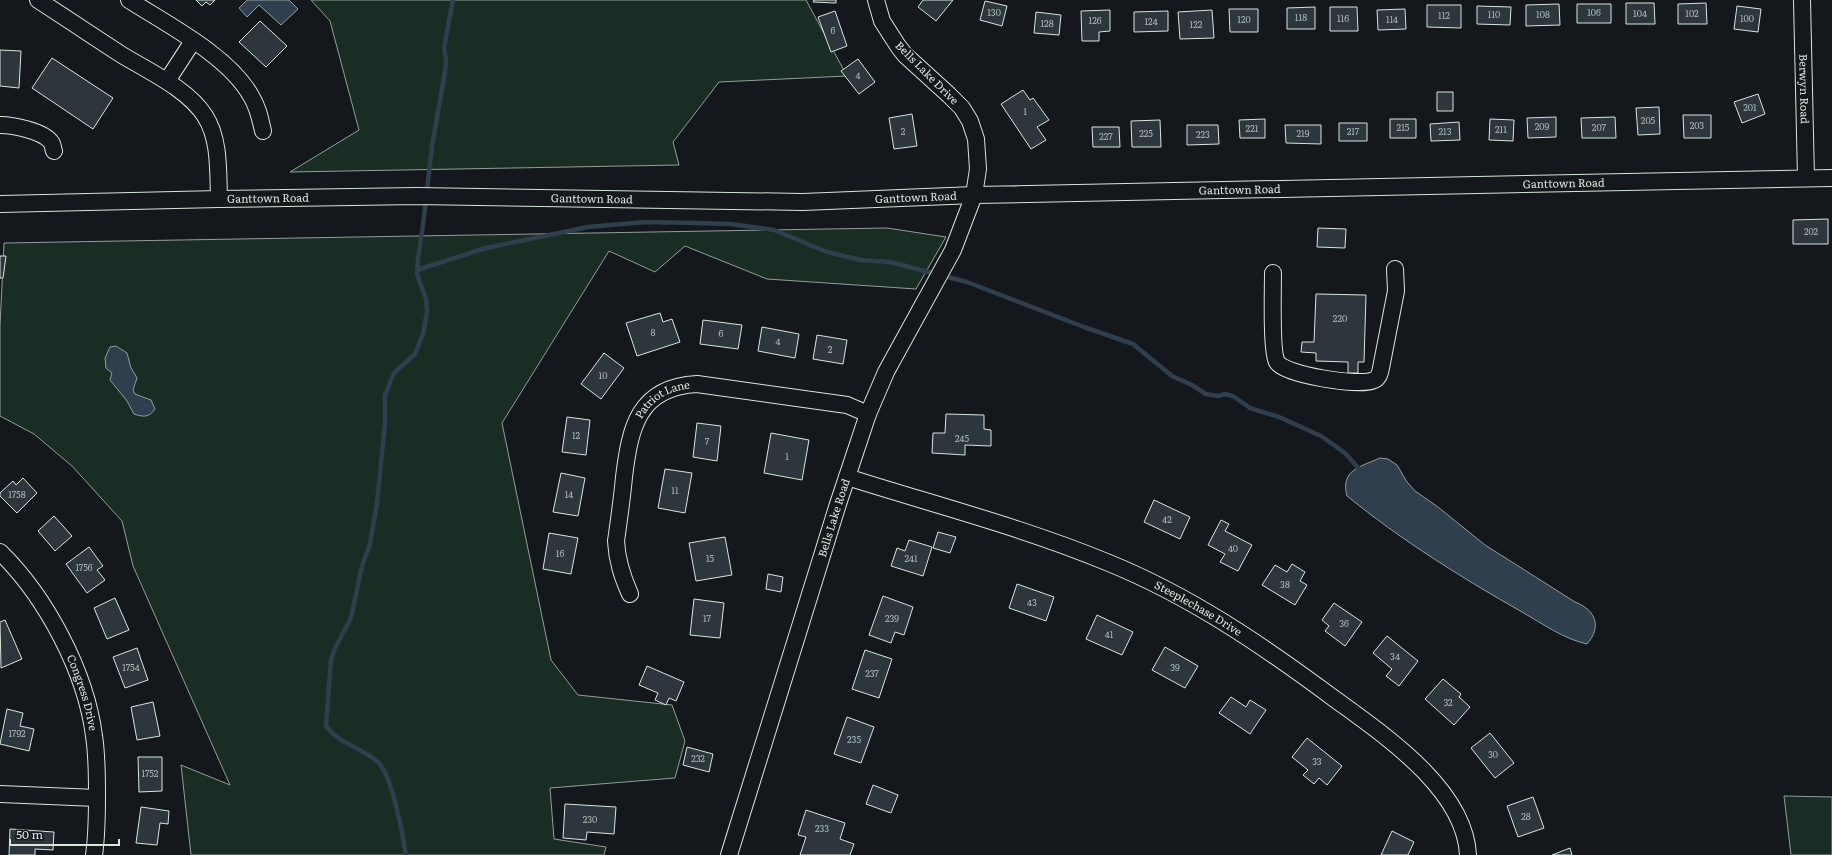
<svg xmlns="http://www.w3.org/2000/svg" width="1832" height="855" viewBox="0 0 1832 855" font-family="Literata,serif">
  <rect width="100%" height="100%" fill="#14181c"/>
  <path fill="#1a2d24" stroke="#939e99" d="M311,0H806L847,76L719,82L673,142L679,165L290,172L359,130L330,21Z
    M887,228L946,237L916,289L767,279L685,246L655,272L609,251L502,423L551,660L578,695L672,705L685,741L675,778L550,788L554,839L606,847L604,855H191L181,765L230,785L133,566L122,521L72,466L34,434L0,416V326L4,243Z
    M1784,796L1832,797V855H1791Z"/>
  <path fill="#2f3f4d" stroke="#939e99" d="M247,0H289L298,9L281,25L259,5L247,17L239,8Z
    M116,346L127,353L131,368L137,378L133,390L135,394L151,400L155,409C149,418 143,417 134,414L127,401L110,380L112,373L106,368L105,358L110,347Z
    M1380,458L1388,459L1397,465L1407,482L1415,491L1438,507L1485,545L1575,602C1596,610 1602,627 1587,644C1564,639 1543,624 1522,612C1462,578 1401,540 1347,496C1340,470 1360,467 1380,458Z"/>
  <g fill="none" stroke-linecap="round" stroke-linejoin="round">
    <path stroke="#2f3f4d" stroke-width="4.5" d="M417,270L486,248L588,227L645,222L694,223L731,224L774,230L827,252L861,260L890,262L967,282L1084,327L1133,344L1172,376L1192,385L1206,394L1218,396L1225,394L1233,396L1250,408L1279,417L1321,436L1345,453L1361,471
      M406,855C403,835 392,775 378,762C365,750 334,741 326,725L331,660L335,648L351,618L362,566L370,544L377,503L385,423V395L394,373L415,354L423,334L427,312L426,299L417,274L418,259L423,225L432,146L445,72L446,60L444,48L453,0"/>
  </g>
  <path fill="#2c363c" stroke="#d8e6dc" d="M196,0H215L210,5L206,2L202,6Z
    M814,0H836V3L813,2Z
    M923,0H953L936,21L918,7Z
    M985,1L1007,6L1002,26L980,20Z
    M1626,3H1654L1655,24H1626Z
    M1706,3L1707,24H1678V4Z
    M1559,4L1560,25L1526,26V5Z
    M1577,4H1611V23H1577Z
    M1427,5H1461V28L1427,27Z
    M1477,6L1511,7L1510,25L1477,24Z
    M1737,6L1761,9L1758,32L1734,29Z
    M1315,7V29H1287V8Z
    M1330,7H1357L1358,31H1330Z
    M1229,9H1258V32H1230Z
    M1405,9L1406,29L1378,30L1377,10Z
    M1110,10V31L1099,32V41H1082L1081,11Z
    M1212,10L1214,38L1180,39L1178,12Z
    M835,11L847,46L831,52L818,17Z
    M1168,11V31L1134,32V12Z
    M1036,12L1061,15L1059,35L1034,33Z
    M260,21L287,46L266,67L239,42Z
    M0,50L21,51L19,88L0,86Z
    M52,58L113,98L93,129L32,88Z
    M858,59L875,82L859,94L841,71Z
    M1023,90L1030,100L1033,98L1049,120L1037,127L1046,140L1031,149L1001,104Z
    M1437,92H1453V111H1437Z
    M1758,94L1765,114L1742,123L1734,102Z
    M1659,107L1660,134L1638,135L1636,108Z
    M912,114L917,146L894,149L889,118Z
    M1683,115H1711V138H1684Z
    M1556,117V137L1528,138L1527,118Z
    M1615,117L1616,138H1582L1581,118Z
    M1265,119V138H1240L1239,120Z
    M1390,119H1416V138H1390Z
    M1490,119L1514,120L1513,141L1489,140Z
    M1160,120L1161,147H1132L1131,121Z
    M1459,122L1460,140L1431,141L1430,124Z
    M1339,123H1367V141H1339Z
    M1187,125H1218L1219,144L1187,145Z
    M1285,125H1321V144L1286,143Z
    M1092,127H1119L1120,147H1093Z
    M1828,219V244H1793V220Z
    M1318,228L1346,229L1345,248L1317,247Z
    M0,256H6L3,278H0Z
    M1316,294L1366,295L1364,362H1358V373H1348V362L1316,361V353L1301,352L1302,342H1314Z
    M660,313L663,322L672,319L680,342L637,356L626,323Z
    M703,320L742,325L738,349L700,344Z
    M762,327L799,334L795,358L758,351Z
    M817,335L847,340L843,364L813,359Z
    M604,353L624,368L601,399L581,384Z
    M946,414L984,415V429L991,430V446L965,445V455L932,453L933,433H945Z
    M567,417L590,420L586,455L562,452Z
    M697,423L721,426L717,461L693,457Z
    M771,433L809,440L802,480L764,473Z
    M665,469L692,473L685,513L658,508Z
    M561,473L585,478L578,516L553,512Z
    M23,478L37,493L17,513L0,496V493L13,481L16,485Z
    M1154,500L1190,517L1180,539L1144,522Z
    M54,516L72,536L55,551L38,531Z
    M1221,520L1229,524L1225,531L1252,545L1238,571L1220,562L1225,554L1208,545Z
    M938,532L956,537L950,553L933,548Z
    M549,533L578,538L571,574L543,569Z
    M725,537L732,575L696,581L689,543Z
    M909,540L932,547L923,576L891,566L897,548L905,551Z
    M89,547L103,566L97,570L105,580L87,593L66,564Z
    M1292,564L1305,572L1300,581L1307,585L1295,605L1262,585L1275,565L1287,572Z
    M768,574L783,577L781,592L766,589Z
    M1017,584L1054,597L1046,621L1009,608Z
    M883,596L913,607L904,635L895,632L891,643L869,635Z
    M115,598L129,630L107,639L94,608Z
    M694,599L724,603L720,638L690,635Z
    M1334,603L1362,622L1345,646L1325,631L1329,626L1322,620Z
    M1097,615L1133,632L1122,655L1086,639Z
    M5,620L22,659L1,668L0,622Z
    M1387,636L1418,661L1399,686L1386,676L1392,669L1373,653Z
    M1165,647L1198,666L1185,688L1152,670Z
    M137,648L148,680L125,688L113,657Z
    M865,650L892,659L879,698L852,689Z
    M647,666L684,682L676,701L669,698L666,705L655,700L658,693L639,685Z
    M1443,679L1461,694L1459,697L1470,707L1454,725L1425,699Z
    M1231,697L1246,707L1250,700L1266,710L1250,734L1219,713Z
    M153,702L160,736L137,740L131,707Z
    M7,709L23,713L20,726L34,729L29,751L0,744Z
    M847,717L874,727L861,763L834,754Z
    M1490,733L1514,763L1495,778L1471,748Z
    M1307,738L1342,766L1327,785L1319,778L1314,784L1303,775L1308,770L1292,757Z
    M687,747L713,754L709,772L683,765Z
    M138,757H162V791L139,792Z
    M873,785L898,795L891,813L866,804Z
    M1533,797L1544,828L1518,837L1507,806Z
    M565,804L616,807L614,834L587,832L586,840L563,838Z
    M141,807L169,811L168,824L160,823L157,845L136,843Z
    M806,810L845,823L840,839L854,844L850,855H800L806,837L798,835Z
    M10,829L54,832L53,850L35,849V855H9Z
    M1392,831L1414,842L1408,855H1381Z
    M1570,848L1572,855H1552Z"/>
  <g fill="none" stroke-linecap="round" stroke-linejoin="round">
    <defs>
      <g id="minor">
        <path d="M38,0C66,18 94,37 122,55C148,71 188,89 205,116C220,139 218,172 219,199"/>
        <path d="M129,0C168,25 229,56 251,96C258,107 260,118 263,131"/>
        <path id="s1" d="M1802,0L1806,178"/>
        <path d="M167,81L193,41"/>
        <path d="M0,125C13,125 43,131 51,142C53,144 53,149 54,151"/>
        <path id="s2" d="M0,204L219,199L417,196L803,202L974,195L1832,178"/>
        <path d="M1273,273C1273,289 1271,352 1277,362C1284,375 1361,387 1374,380C1379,378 1380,373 1381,368L1396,291L1395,269"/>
        <path id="s3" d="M847,477C935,505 1025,528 1109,563C1190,596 1262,645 1332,697C1381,733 1465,788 1468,855"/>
        <path id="s4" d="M0,552C46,597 86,672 94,736C97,755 97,775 97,794C97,814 97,835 94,855"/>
        <path id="s5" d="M630,594C622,576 617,561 616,541C619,520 622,499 624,477C630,428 638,387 697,384L847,405L868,414"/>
        <path d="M0,794L97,798"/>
        <path id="s6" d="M729,855L838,504L868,414L886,372L953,250L974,195L978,169L976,139L970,121L962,108L949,95L905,55L898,46L882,21L876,0"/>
      </g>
    </defs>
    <use href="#minor" stroke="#d8e6dc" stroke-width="18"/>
    <use href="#minor" stroke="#14181c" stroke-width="16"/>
  </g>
  <g text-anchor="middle" stroke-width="3" stroke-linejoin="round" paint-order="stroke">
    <g font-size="9" fill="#adbab4">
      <text x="994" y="16">130</text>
      <text x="1594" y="16">106</text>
      <text x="1640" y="17">104</text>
      <text x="1692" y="17">102</text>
      <text x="1494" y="18">110</text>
      <text x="1543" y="18">108</text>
      <text x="1444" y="19">112</text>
      <text x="1301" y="21">118</text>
      <text x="1343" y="22">116</text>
      <text x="1747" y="22">100</text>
      <text x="1244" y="23">120</text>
      <text x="1392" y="23">114</text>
      <text x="1095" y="24">126</text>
      <text x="1151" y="25">124</text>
      <text x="1047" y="27">128</text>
      <text x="1196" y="28">122</text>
      <text x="833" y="34">6</text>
      <text x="858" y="79">4</text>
      <text x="1750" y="111">201</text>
      <text x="1025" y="115">1</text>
      <text x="1648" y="124">205</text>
      <text x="1697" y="129">203</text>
      <text x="1542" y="130">209</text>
      <text x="1403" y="131">215</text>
      <text x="1599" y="131">207</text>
      <text x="1252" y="132">221</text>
      <text x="1501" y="133">211</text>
      <text x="903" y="135">2</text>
      <text x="1353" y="135">217</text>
      <text x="1445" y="135">213</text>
      <text x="1146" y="137">225</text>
      <text x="1303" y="137">219</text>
      <text x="1203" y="138">223</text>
      <text x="1106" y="140">227</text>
      <text x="1811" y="235">202</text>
      <text x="1340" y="322">220</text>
      <text x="653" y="336">8</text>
      <text x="721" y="337">6</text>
      <text x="778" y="345">4</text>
      <text x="830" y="353">2</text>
      <text x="603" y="379">10</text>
      <text x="576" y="439">12</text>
      <text x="962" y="442">245</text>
      <text x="707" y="445">7</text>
      <text x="787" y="460">1</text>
      <text x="675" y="494">11</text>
      <text x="17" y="498">1758</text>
      <text x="569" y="498">14</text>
      <text x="1167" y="523">42</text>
      <text x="1233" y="552">40</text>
      <text x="560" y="557">16</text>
      <text x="710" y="562">15</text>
      <text x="911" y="562">241</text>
      <text x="84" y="571">1756</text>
      <text x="1285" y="588">38</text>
      <text x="1032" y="606">43</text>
      <text x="707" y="622">17</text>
      <text x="892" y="622">239</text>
      <text x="1344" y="627">36</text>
      <text x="1109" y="638">41</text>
      <text x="1395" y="660">34</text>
      <text x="131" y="671">1754</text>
      <text x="1175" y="671">39</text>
      <text x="872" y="677">237</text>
      <text x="1448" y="706">32</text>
      <text x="17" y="737">1792</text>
      <text x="854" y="743">235</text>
      <text x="1493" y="758">30</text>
      <text x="698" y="762">232</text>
      <text x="1317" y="765">33</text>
      <text x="150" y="777">1752</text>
      <text x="1526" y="820">28</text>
      <text x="590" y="823">230</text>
      <text x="822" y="832">233</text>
    </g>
    <g font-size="11" fill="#d8e6dc" stroke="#14181c">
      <text transform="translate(927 73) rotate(45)" y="4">Bells Lake Drive</text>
      <text dy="4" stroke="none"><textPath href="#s1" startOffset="89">Berwyn Road</textPath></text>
      <text dy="4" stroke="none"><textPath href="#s2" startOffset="1564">Ganttown Road</textPath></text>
      <text dy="4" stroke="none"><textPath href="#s2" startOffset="1240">Ganttown Road</textPath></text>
      <text dy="4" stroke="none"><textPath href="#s2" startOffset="916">Ganttown Road</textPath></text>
      <text dy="4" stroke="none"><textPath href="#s2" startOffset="268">Ganttown Road</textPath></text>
      <text dy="4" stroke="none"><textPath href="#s2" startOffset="592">Ganttown Road</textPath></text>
      <text dy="4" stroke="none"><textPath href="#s5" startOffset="213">Patriot Lane</textPath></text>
      <text dy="4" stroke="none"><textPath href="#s6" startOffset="353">Bells Lake Road</textPath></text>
      <text dy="4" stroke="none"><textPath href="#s3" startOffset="376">Steeplechase Drive</textPath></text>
      <text dy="4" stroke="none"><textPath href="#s4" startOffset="165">Congress Drive</textPath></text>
    </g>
  </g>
  <path d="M10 839v6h109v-6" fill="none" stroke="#d8e6dc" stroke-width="2"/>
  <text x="16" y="839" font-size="12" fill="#d8e6dc" stroke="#14181c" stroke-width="3" paint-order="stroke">50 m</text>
</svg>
